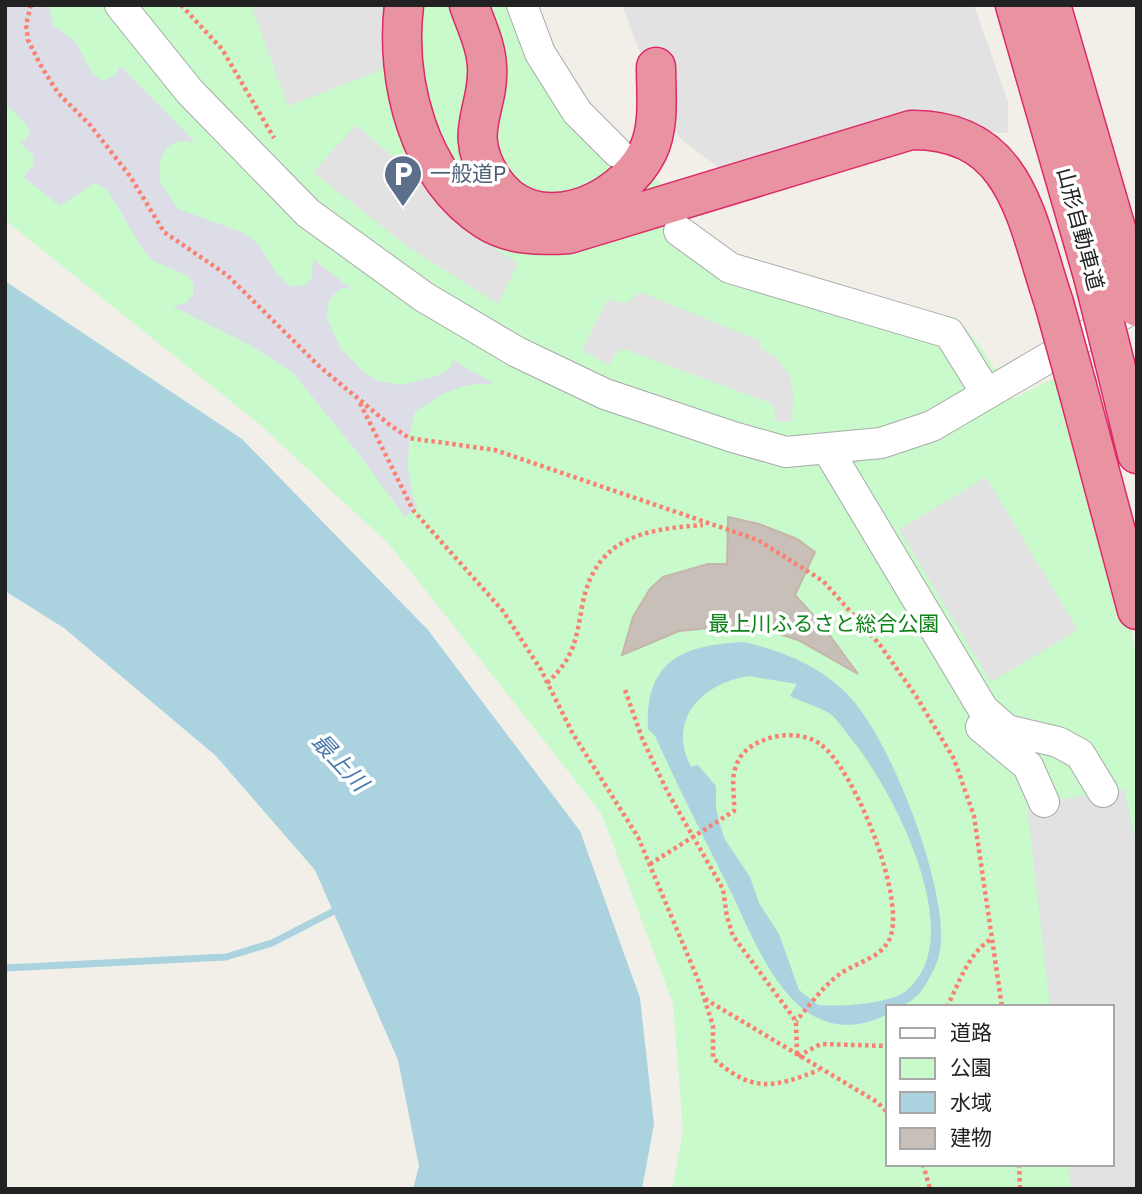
<svg xmlns="http://www.w3.org/2000/svg" width="1142" height="1194" viewBox="0 0 1142 1194" font-family="Commissioner,'Noto Sans JP',sans-serif">
  <rect width="100%" height="100%" fill="#f2efe9"/>
  <path fill="#c8facc" fill-rule="evenodd" d="M5,5H533L553,56L599,117L632,144L691,228L741,259L957,318L981,347L1013,399L1056,377L1129,618L1137,659V1189H672L683,1131L673,1003L601,813L389,544L258,423L5,220ZM888,1007H1112V1164H888Z"/>
  <path fill="#e2e2e2" d="M251,5H395L392,66L288,106Z
    M622,5H974L1008,102V133L976,132L722,170L682,140L666,121Z
    M356,125L434,191L459,226L518,263L498,304L408,247L313,172Z
    M640,292L761,341L759,347L778,359L790,377L794,396L791,422L774,421L775,411L770,403L635,353L623,349L615,354L609,365L582,350L607,300L626,303Z
    M986,477L1078,630L991,682L899,530Z
    M1124,789L1137,846V1189H1071L1068,1164H1112V1007H1050L1027,805Z"/>
  <path fill="#dddde8" d="M5,5H53L49,9L54,26L75,41L92,73L103,81L117,74L120,65L195,142L179,141L167,147L160,162V182L178,209L244,233L258,244L276,273L291,287L307,284L312,277L313,259L352,289L342,288L333,295L329,301L327,318L341,349L365,373L378,381L402,385L440,375L451,368L452,360L494,383L468,385L444,393L415,412L409,438L408,466L412,495L417,506L405,517L358,453L293,373L248,344L172,306L186,303L193,295V284L188,276L154,261L143,250L107,189L94,183L60,206L23,177L33,165V156L20,142L25,140L30,133L27,125L5,103Z"/>
  <path fill="#aad3df" fill-rule="evenodd" d="M5,281L242,439L428,630L580,831L640,998L654,1124L642,1189H413L419,1166L398,1060L315,870L216,756L64,628L5,591Z
    M744,642C781,651 814,663 843,690C888,730 944,879 941,939C941,956 935,969 926,984C917,999 906,1007 888,1007V1014C796,1060 759,949 728,886C703,836 678,787 655,736L648,729C645,660 683,645 744,642ZM749,676L797,684L790,696C802,702 817,706 829,713C838,719 846,733 853,741C893,791 971,938 906,991C890,1004 839,1007 818,1005L799,990L779,934L759,903L750,877L724,838L716,809V786L698,765L691,767C666,719 703,683 749,676Z"/>
  <g fill="none" stroke-linecap="round" stroke-linejoin="round">
    <path stroke="#aad3df" stroke-width="7" d="M5,968L226,957L272,943L340,908"/>
  </g>
  <path fill="#c7bfb8" stroke="#c4b6ab" stroke-width="2" d="M728,517L759,524L797,539L815,552L795,595L822,625L858,674L798,640L757,627H719L679,631L622,655L633,617L650,589L663,577L708,564H727Z"/>
  <g fill="none" stroke-linecap="round" stroke-linejoin="round">
    <defs>
      <path id="minor" d="M120,5L190,92L308,213L424,297L517,352L605,394L733,437L786,452L881,443L932,426L1123,314
        M522,5L540,53L577,112L617,152
        M679,231L730,268L949,333L987,394
        M828,450L983,709L1007,730L1058,742L1080,754L1103,792
        M981,727L1028,766L1044,802"/>
      <path id="highway" d="M404,5C395,80 418,176 486,220C511,236 541,236 569,234L911,130C1018,129 1026,221 1054,303
        M469,5C476,25 486,45 487,66C490,110 461,131 492,179C532,242 621,206 648,151C660,126 656,94 656,67
        M1015,5L1093,276
        M1051,5L1124,256
        M1115,364L1137,454
        M1077,386L1137,610"/>
    </defs>
    <use href="#minor" stroke="#a9a9a9" stroke-width="32"/>
    <use href="#highway" stroke="#dc2a67" stroke-width="41"/>
    <path stroke="#fa8072" stroke-width="4.5" stroke-dasharray="3.5 3.5" stroke-linecap="butt" d="M31,5L26,25L28,40L41,66L58,93L90,125L130,176L164,232L227,275L320,367L390,425L409,438L495,450L758,540L823,581L880,645L916,696L954,759L974,816L1002,1007
      M181,5L222,49L274,138
      M360,403L413,510L503,611L541,670L573,734L638,837L699,982L713,1026V1058C752,1093 773,1088 819,1070
      M547,683C574,658 576,640 582,607C594,538 643,529 703,525
      M625,690L642,738L667,791L723,889L727,917L733,936L796,1021L797,1056
      M650,864L734,811C735,797 731,782 735,769C739,754 750,745 764,740C780,733 805,733 820,744C854,767 910,906 888,942C878,959 855,963 840,974C823,986 810,1005 796,1021
      M705,999L877,1102L888,1113
      M947,1007C959,983 968,954 991,939
      M798,1056L821,1044L888,1046
      M923,1164L930,1189
      M1019,1164L1020,1189"/>
    <use href="#minor" stroke="#fff" stroke-width="30"/>
    <use href="#highway" stroke="#e892a2" stroke-width="38"/>
    <defs>
      <path id="highway-bridge" d="M1124,256L1137,307
        M1093,276L1115,364
        M1054,303L1077,386"/>
    </defs>
    <use href="#highway-bridge" stroke="#dc2a67" stroke-width="41" stroke-linecap="butt"/>
    <use href="#highway-bridge" stroke="#e892a2" stroke-width="38"/>
  </g>
  <defs>
    <symbol id="parking-pin" viewBox="-11 -11 22 30"><path d="M0 17L-7.5 6A9.5 9.5 0 1 1 7.5 6Z" fill="#5c6f8a" stroke="#fff"/><path d="M-3.5-5.5H1a3.5 3.5 0 0 1 0 7H-1V5.5H-3.5ZM-1-3.4V-.6H.8a1.4 1.4 0 0 0 0-2.8Z" fill="#fff"/></symbol>
  </defs>
  <g fill-rule="evenodd">
    <use href="#parking-pin" x="381" y="152" width="44" height="60"/>
  </g>
  <g text-anchor="middle" stroke-width="7" stroke-linejoin="round" paint-order="stroke">
    <g font-size="21" fill="#4e5e75" stroke="#fff" text-anchor="start">
      <text x="430" y="181">一般道P</text>
    </g>
    <g font-size="21" fill="#222" stroke="#fff">
      <text transform="translate(1080 229) rotate(75)" y="7">山形自動車道</text>
    </g>
    <g font-size="21" fill="#0c8416" stroke="#fff">
      <text x="824" y="631">最上川ふるさと総合公園</text>
    </g>
    <g font-size="23" font-style="italic" fill="#4a7aab" stroke="#fff">
      <text transform="translate(340 762) rotate(47)" y="8">最上川</text>
    </g>
  </g>
  <rect width="1142" height="1194" fill="none" stroke="#222222" stroke-width="14"/>
  <rect x="886" y="1005" width="228" height="161" fill="#ffffff" stroke="#a7a7a7" stroke-width="2"/>
  <rect x="900" y="1028" width="35" height="10" fill="#ffffff" stroke="#a7a7a7" stroke-width="2"/>
  <text x="950" y="1040" font-size="21" fill="#222222">道路</text>
  <rect x="900" y="1058" width="35" height="21" fill="#c8facc" stroke="#a7a7a7" stroke-width="2"/>
  <text x="950" y="1075" font-size="21" fill="#222222">公園</text>
  <rect x="900" y="1092" width="35" height="21" fill="#aad3df" stroke="#a7a7a7" stroke-width="2"/>
  <text x="950" y="1110" font-size="21" fill="#222222">水域</text>
  <rect x="900" y="1128" width="35" height="21" fill="#c7bfb8" stroke="#a7a7a7" stroke-width="2"/>
  <text x="950" y="1145" font-size="21" fill="#222222">建物</text>
</svg>
